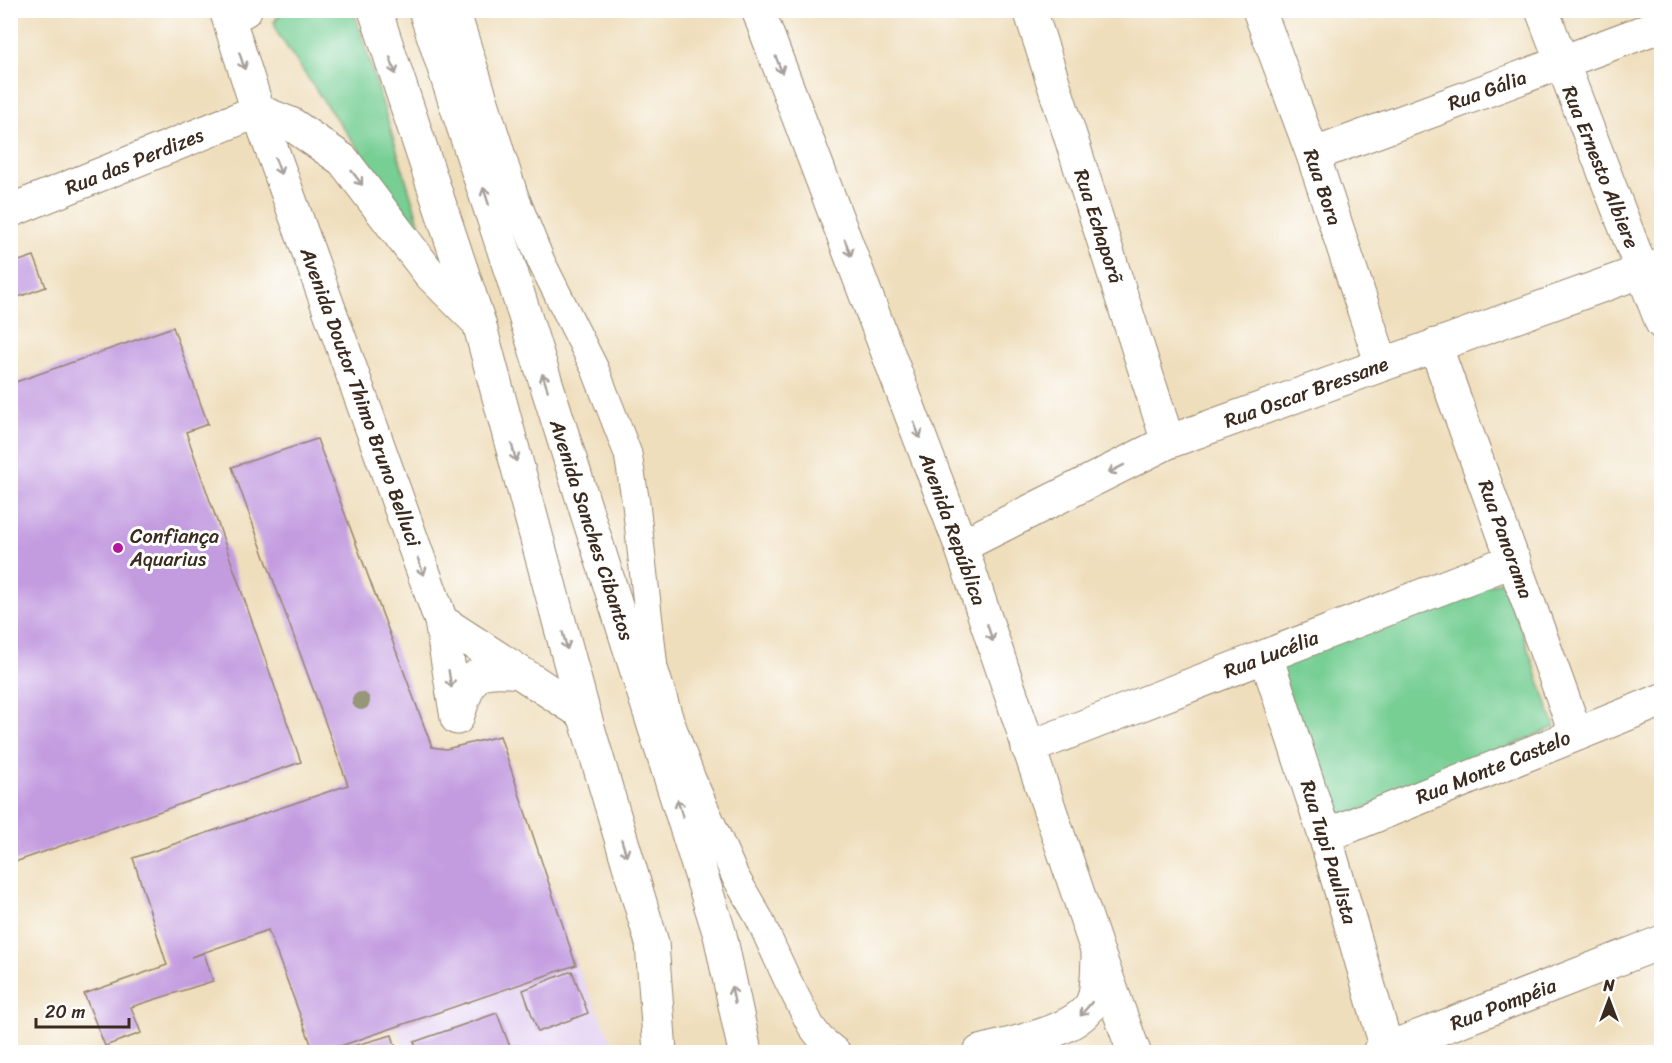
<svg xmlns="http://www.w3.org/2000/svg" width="1672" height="1063" viewBox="0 0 1672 1063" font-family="Sriracha,sans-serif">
  <rect width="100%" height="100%" fill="#fff"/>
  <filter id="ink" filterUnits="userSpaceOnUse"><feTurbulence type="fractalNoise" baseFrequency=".0167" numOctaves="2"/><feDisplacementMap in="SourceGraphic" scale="12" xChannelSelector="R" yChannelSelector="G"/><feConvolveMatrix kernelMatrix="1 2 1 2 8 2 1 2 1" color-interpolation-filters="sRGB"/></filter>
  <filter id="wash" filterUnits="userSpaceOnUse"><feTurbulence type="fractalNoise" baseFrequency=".008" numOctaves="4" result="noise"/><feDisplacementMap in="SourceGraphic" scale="24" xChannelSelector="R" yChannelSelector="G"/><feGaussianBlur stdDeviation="1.35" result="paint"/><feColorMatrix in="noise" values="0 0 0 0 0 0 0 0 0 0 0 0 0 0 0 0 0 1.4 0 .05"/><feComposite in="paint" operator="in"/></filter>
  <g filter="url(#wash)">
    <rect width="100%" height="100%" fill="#efdebc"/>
    <path fill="#e4d3f2" d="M576,965L617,1052H405L397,1028Z"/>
    <path fill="#77cf94" stroke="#597c59" stroke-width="1.5" d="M282,11H354L423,235L329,109L278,34L274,22Z
      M1504,580L1555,727L1334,822L1275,660Z"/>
    <g id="blocks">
      <path fill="#c39ce0" d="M34,256L46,287L10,300V264Z
        M173,327L208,424L186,432L301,762L12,863L10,858V384Z
        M317,439L432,747L446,749L500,736L576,965L323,1052H314L268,930L191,957L204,953L213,981L131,1007L141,1033L105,1046L84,994L167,965L133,858L348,785L232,467Z
        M572,971L588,1013L538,1032L523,990Z
        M497,1013L512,1052H418L414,1042Z
        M392,1035L397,1052H332Z"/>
    </g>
  </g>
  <g filter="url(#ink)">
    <use href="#blocks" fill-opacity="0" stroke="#95846d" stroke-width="1.5"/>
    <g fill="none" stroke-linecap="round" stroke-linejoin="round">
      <defs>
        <path id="pedestrian" d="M456,10L514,194L541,261L595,369L628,454L636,504L654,668L669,717L692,779L735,876L759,918L787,979L811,1026L821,1039L837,1052"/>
        <path id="minor" d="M226,10L258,111L441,621L457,718C471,676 471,667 519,672
          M1030,10L1168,442
          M1259,10L1313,155L1382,365
          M1542,10L1662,323
          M1313,155L1662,25
          M10,211L258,111
          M1435,345L1576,734
          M961,546L1168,442L1662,264
          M441,621L584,714
          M1266,656L1325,836L1387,1049
          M1028,748L1514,560
          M1325,836L1662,700
          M1379,1052L1662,942"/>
        <path id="secondary" d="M758,10L961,546L1098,953L1134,1052
          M980,1052C1011,1043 1073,1033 1091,1005C1098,993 1097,972 1098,958"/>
        <path id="primary" d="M375,10L479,323L584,714L652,943L660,1052
          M425,10L512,275L720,935L745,1052
          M229,18L245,10
          M258,111L291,124L343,160L429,273L474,318"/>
      </defs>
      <use href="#pedestrian" stroke="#95846d" stroke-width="29"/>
      <use href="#minor" stroke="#95846d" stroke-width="35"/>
      <use href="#secondary" stroke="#95846d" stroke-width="35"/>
      <use href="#primary" stroke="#95846d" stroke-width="35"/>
      <use href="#pedestrian" stroke="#fff" stroke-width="27"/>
      <use href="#minor" stroke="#fff" stroke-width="33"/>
      <use href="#secondary" stroke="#fff" stroke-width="33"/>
      <use href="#primary" stroke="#fff" stroke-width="33"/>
    </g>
    <circle fill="#969678" cx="361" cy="701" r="9"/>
    <defs><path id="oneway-shaft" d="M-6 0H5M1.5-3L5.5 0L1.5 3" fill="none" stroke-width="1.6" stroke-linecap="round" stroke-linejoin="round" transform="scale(1.5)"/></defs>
    <g stroke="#a79f9a">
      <use href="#oneway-shaft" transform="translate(242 61) rotate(72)"/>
      <use href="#oneway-shaft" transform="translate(779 65) rotate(69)"/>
      <use href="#oneway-shaft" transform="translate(393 66) rotate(72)"/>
      <use href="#oneway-shaft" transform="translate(278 166) rotate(70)"/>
      <use href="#oneway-shaft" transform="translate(357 178) rotate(53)"/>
      <use href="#oneway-shaft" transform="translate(486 196) rotate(-108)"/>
      <use href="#oneway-shaft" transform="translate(848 248) rotate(69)"/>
      <use href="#oneway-shaft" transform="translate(545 382) rotate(-108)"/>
      <use href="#oneway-shaft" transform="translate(917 430) rotate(69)"/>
      <use href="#oneway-shaft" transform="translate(514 453) rotate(75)"/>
      <use href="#oneway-shaft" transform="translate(1116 469) rotate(153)"/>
      <use href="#oneway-shaft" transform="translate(421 567) rotate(70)"/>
      <use href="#oneway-shaft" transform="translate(990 633) rotate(72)"/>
      <use href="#oneway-shaft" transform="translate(565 641) rotate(75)"/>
      <use href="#oneway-shaft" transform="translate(450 679) rotate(81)"/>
      <use href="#oneway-shaft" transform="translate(680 808) rotate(-108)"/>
      <use href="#oneway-shaft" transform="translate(624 848) rotate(73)"/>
      <use href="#oneway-shaft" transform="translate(733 995) rotate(-102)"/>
      <use href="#oneway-shaft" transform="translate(1086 1009) rotate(130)"/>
    </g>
  </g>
  <circle fill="#b5179e" stroke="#fff" stroke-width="2" cx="118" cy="548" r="6"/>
  <g text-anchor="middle" stroke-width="6" stroke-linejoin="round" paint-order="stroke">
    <g font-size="20" fill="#3b2a1e" stroke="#fff">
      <text transform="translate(1487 90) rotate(-20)" y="7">Rua Gália</text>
      <text transform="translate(134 161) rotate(-22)" y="7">Rua das Perdizes</text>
      <text transform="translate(1601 167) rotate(68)" y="7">Rua Ernesto Albiere</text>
      <text transform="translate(1323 187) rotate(71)" y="7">Rua Bora</text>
      <text transform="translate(1099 226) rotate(72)" y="7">Rua Echaporã</text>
      <text transform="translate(1306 392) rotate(-20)" y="7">Rua Oscar Bressane</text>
      <text transform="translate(361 397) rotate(70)" y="7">Avenida Doutor Thimo Bruno Belluci</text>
      <text transform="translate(953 529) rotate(70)" y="7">Avenida República</text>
      <text transform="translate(592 530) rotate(72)" y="7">Avenida Sanches Cibantos</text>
      <text transform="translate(1506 539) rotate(70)" y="7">Rua Panorama</text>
      <text transform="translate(1271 654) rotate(-21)" y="7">Rua Lucélia</text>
      <text transform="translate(1493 767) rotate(-22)" y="7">Rua Monte Castelo</text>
      <text transform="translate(1329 852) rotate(73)" y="7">Rua Tupi Paulista</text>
      <text transform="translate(1503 1004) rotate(-21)" y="7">Rua Pompéia</text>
    </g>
    <g font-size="20" fill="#3b2a1e" stroke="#fff" text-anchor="start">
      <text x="130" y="543">Confiança<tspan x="130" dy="23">Aquarius</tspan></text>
    </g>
  </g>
  <rect width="1672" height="1063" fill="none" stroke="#fff" stroke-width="36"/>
  <g transform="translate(1609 1000)" stroke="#ffffff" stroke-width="4.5" paint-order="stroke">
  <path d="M0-4.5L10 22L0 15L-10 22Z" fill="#3b2a1e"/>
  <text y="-9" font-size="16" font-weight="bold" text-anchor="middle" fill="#3b2a1e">N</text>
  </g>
  <path d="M36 1018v9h93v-9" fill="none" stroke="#3b2a1e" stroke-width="3"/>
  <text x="45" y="1018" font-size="18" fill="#3b2a1e" stroke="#ffffff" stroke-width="4.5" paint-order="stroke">20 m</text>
</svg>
